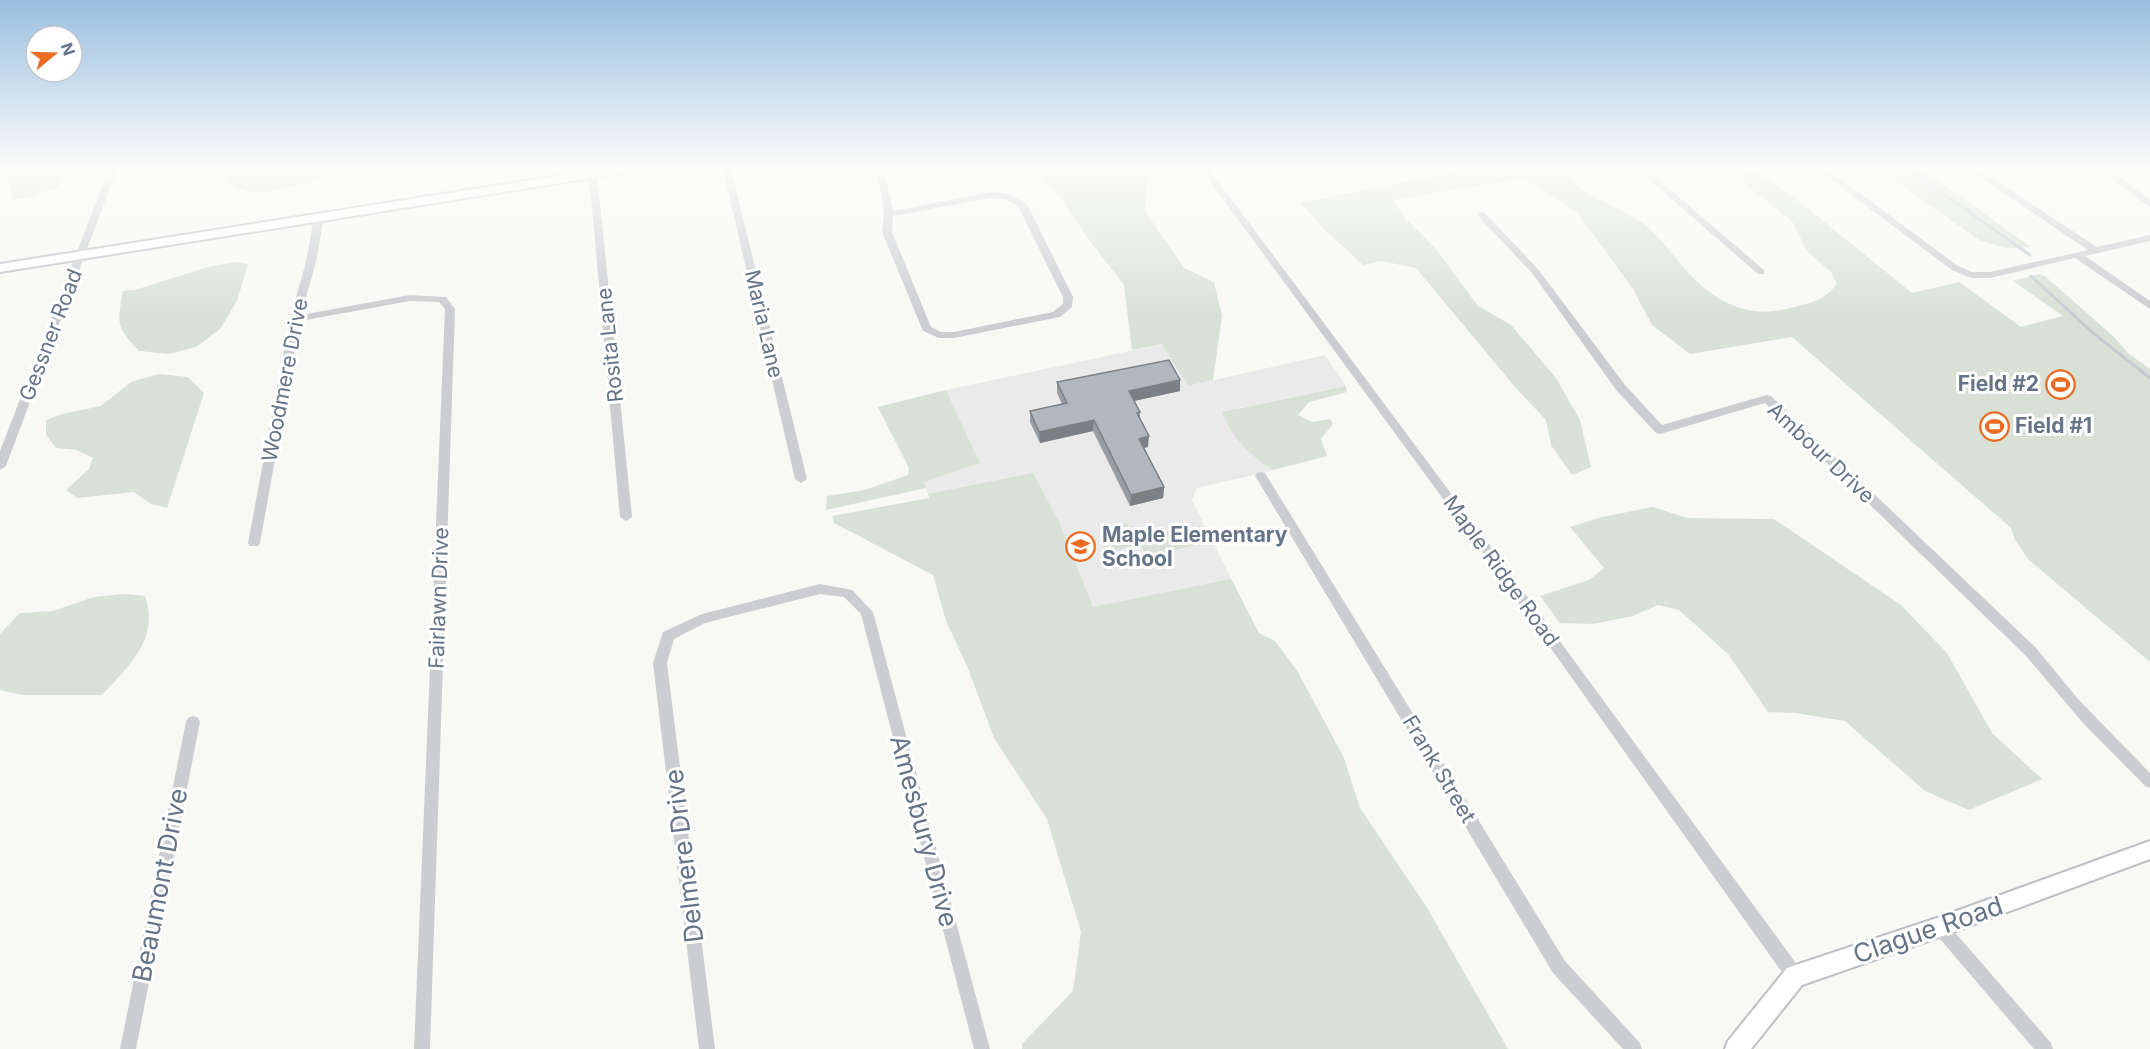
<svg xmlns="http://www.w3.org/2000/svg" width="2150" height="1049" viewBox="0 0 2150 1049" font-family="Inter,sans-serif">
  <rect width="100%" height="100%" fill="#f8f8f5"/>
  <path fill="#e9eae9" d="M1163,344L1188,386L1325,355L1346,386L1234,409L1274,470L1197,488L1192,500L1259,634L1001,699L924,482L980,463L946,390Z"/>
  <path fill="#d9e1d6" d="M6,169H63L58,187L27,198L13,199Z
    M212,169H348C327,175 266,198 248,192C234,187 224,178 212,169Z
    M352,169H429C404,177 375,184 352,169Z
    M1041,169H1151L1146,185L1145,211L1184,268L1214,282L1222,316L1213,380L1188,386L1162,344L1132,350L1124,285L1087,237L1061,198L1040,177Z
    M1466,169H1561C1579,194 1615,205 1641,222C1658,234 1671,253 1685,269C1713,301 1747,320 1790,308C1813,302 1822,302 1837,284L1831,272L1807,251L1792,221L1750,188L1738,169L1755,170L1801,203L1912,293L1959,282L2021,327L2063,316L2013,281L2039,274L2045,276L2114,337L2128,353L2150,369V662L2028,559L2015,540L2011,528L1792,337L1690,354L1652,325L1633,289L1577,212L1523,178L1393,200L1405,218L1436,249L1478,306L1511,325L1556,378L1580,420L1591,467L1572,475L1551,445L1546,420L1515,387L1416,268L1381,261L1363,265L1325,230L1301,203Z
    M1882,169H1922L2031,247L2005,248L1979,240L1901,185Z
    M235,262L248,264L237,301L220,329L196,347L169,354L139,351C116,326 117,324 123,291L135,290L208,267Z
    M159,374L188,377L204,393L167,508L151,504L134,492L77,498L66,490L89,469L93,458L77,450L56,448L46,435V420L62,414L101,406L131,382Z
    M1346,386L1347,392L1309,402L1298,415L1312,422L1330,419L1333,424L1321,439L1327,456L1274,470C1250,456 1232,438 1222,412Z
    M946,390L980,463L924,482L926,488L826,510L827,496L865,490L908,475L909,468L878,407Z
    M1033,473L1059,522L1093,607L1231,579L1259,633L1275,641L1298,672L1344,758L1360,808L1426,906L1508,1049H1022V1044L1073,991L1081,932L1047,819L994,738L967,666L946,621L933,575L834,523L832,516L929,498L928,494Z
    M1653,507L1687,518L1774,519L1901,605L1947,653L1992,733L2042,779L1969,810L1925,791L1845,721L1795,713L1768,712L1728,654L1679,610L1658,605L1633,616L1593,624L1560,623L1540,596L1589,580L1604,568L1570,527L1602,517Z
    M1127,523L1137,545L1115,551L1102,529Z
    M1186,526L1196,545L1147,557L1137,538Z
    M124,594L145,596C160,638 129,666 102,695H23L0,690V634L20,613L53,611L94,597Z"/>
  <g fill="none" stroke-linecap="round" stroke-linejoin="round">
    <path stroke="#c3ccd2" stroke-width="3" d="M1900,169L1911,171L2030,255
      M2037,169L2040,171
      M2031,276L2093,333L2150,378"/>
    <defs>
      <path id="secondary" d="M601,169H629L623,173L0,272V264Z
        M2150,841V859L1940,937L1802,985L1751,1049H1725L1728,1041L1787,968L1940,917Z"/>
    </defs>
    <use href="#secondary" stroke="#bdc0c5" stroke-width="4"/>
    <path fill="#cbcdd1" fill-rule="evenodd" d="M109,169H117L6,466L0,470V451Z
      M723,169H731L807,479L801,483L795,479Z
      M873,169H881L888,186L893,211L991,192L1009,194L1027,204L1073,297L1072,307L1060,317L954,338H939L923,331L882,232L884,214L880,186ZM991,198L1004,199L1018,206L1063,297V304L1053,312L954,332H941L931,327L892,232L893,216Z
      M1201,169H1209L1485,539L1801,970L1803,976L1801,982L1795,984L1789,982L1477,545Z
      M1637,169H1646L1764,270V274H1758Z
      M1817,169H1827L1958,266L1972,272H1990L2088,250L1968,169H1978L2097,247L2150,235V241L2085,256L2150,301V309L2075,258L1990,278H1971L1952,270Z
      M2100,169H2109L2150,200V207Z
      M593,171L597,174L632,517L626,521L620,517L589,174Z
      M1482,212L1485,213L1538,269L1625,385L1662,425L1767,395L1771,396L2036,648L2078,699L2150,773V788L2145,786L2083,723L2026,656L1765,403L1660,434L1656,433L1617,391L1532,273L1479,217V213Z
      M319,214L324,217L316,262L301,315L410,295L446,297L455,309L430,1049H414L445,309L439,302L410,301L300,321L260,543L258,546H250L248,543L290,319L306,262L314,217Z
      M1261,472L1265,473L1565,961L1640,1043L1642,1049H1623L1553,973L1257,479L1255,476L1257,473Z
      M820,584L852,590L873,612L990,1049H974L861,614L844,597L820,594L705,623L674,639L667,663L715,1049H699L653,663L663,632L702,614Z
      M193,716L198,718L200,722L136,1049H120L186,722L188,718Z
      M1940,919L1946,922L2051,1043L2053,1049H2034L1934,932L1932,927L1934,922Z"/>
    <use href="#secondary" fill="#fff" fill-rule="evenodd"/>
  </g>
  <path fill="#989da3" d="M1057,382L1180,391L1134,401L1140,412V419L1148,447L1144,448L1164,487L1163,498L1130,506L1093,431L1040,443L1030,422V411L1062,404L1057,393Z"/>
  <path fill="#7c8085" d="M1180,380V391L1129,402V391Z
    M1094,420L1093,431L1040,443L1039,432Z
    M1149,436L1148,447L1138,449L1139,439Z
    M1164,487L1163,498L1130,506L1131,495Z"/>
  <path fill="#b1b7be" stroke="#7c8085" stroke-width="1.5" d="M1169,360L1180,380L1129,391L1140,412L1137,413L1149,436L1139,439L1164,487L1131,495L1094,420L1039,432L1030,411L1067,403L1057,382Z"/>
  <linearGradient id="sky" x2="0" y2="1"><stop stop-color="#99bedf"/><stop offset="0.53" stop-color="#fcfcfa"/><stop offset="1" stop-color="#fcfcfa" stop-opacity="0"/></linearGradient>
  <rect width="2150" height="316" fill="url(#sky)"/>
  <defs>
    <symbol id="stadium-ring" viewBox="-11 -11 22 22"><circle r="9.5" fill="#fff" stroke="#eb6b22" stroke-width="1.5"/><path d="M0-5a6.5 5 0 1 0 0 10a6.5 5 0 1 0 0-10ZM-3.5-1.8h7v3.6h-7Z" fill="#eb6b22"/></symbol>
    <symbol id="school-ring" viewBox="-11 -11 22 22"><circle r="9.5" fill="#fff" stroke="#eb6b22" stroke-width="1.5"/><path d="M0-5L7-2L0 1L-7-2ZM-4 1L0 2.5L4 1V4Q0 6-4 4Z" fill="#eb6b22"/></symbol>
  </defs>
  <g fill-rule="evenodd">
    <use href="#stadium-ring" x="2044" y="368" width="33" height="33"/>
    <use href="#stadium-ring" x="1978" y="410" width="33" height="33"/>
    <use href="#school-ring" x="1064" y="530" width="33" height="33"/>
  </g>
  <g text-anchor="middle" stroke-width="6" stroke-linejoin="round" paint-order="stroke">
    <g font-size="21" fill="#667488" stroke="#fff">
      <text transform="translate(764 324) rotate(77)" y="7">Maria Lane</text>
      <text transform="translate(51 335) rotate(-69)" y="7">Gessner Road</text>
      <text transform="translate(610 345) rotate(-96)" y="7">Rosita Lane</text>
      <text transform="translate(285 380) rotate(-79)" y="7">Woodmere Drive</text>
      <text transform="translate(1821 453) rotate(43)" y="7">Ambour Drive</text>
      <text transform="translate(1501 571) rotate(54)" y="7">Maple Ridge Road</text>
      <text transform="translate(439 598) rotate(-88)" y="7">Fairlawn Drive</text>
      <text transform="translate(1439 769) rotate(59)" y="7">Frank Street</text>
    </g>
    <g font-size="21" font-weight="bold" fill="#667488" stroke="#fff" text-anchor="start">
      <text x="2039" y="391" text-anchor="end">Field #2</text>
      <text x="2015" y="433">Field #1</text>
      <text x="1102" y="542">Maple Elementary<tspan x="1102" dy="24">School</tspan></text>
    </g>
    <g font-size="26" fill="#667488" stroke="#fff">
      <text transform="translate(924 831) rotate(75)" y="9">Amesbury Drive</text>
      <text transform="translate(684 856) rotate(-97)" y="9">Delmere Drive</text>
      <text transform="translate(160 885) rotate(-79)" y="9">Beaumont Drive</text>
      <text transform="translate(1928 930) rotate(-19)" y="9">Clague Road</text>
    </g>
  </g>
  <g transform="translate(54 54) rotate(71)"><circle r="28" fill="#ffffff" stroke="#c2c7cf" stroke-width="1.5"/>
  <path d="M0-4.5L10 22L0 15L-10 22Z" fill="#eb6b22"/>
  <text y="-9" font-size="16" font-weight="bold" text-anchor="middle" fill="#667488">N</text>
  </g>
</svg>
